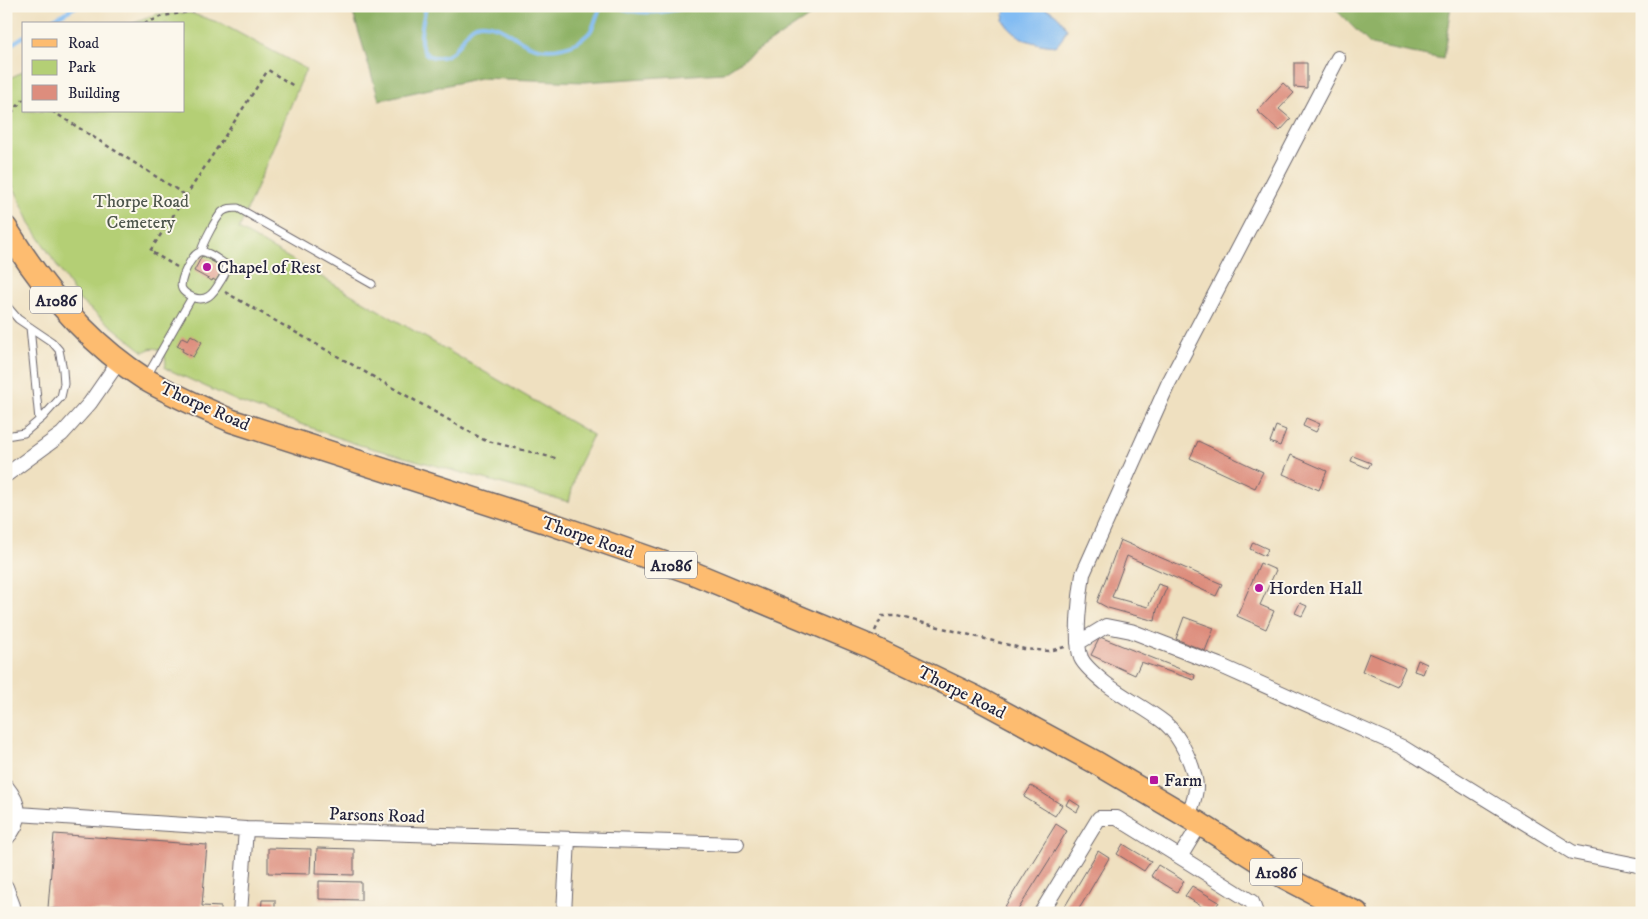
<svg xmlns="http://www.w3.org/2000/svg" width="1648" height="919" viewBox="0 0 1648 919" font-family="'IM FELL DW Pica',serif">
  <rect width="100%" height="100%" fill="#fbf7ec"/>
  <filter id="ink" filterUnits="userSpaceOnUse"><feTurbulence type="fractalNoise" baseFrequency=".02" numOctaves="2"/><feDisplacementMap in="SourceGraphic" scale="10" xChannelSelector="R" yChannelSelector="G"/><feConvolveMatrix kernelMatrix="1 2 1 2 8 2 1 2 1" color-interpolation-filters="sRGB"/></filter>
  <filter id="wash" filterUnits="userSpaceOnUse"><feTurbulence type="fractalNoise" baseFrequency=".0096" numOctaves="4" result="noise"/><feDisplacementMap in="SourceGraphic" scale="20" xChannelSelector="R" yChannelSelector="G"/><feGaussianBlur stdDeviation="1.12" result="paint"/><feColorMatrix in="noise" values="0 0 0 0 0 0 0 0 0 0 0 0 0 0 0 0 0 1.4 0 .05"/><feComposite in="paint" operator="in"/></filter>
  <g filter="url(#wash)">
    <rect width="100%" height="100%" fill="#efe0c0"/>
    <path fill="#b4cf75" stroke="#6b7858" d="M190,13L220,23L306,69L239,229L593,435L577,468L569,502L356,444L239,402L165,368C169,354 157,342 144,352L79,300L31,225L6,170V80L24,71V111H184V24H132L157,14Z"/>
    <path fill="#8fb266" stroke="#586a50" d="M351,6H836L821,9L723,73L584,82L480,78L379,100Z
      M1332,6H1451L1443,59L1371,45Z"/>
    <path fill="#82bcf3" stroke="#526f97" d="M1006,6C1034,6 1051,1 1067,29L1062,39L1056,46C1033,44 1016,40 1003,20Z"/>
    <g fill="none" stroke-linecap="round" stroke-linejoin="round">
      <path stroke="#82bcf3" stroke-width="4" d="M426,6C424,19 412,54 434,57C461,61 462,24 481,24C500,23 513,38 529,45C548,53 575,48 589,33C596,26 595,13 603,6
        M616,6C640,17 667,12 692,6
        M45,24L77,6
        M6,48L24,36"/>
    </g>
    <g id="blocks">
      <path fill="#dd8d7d" d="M1294,63H1307V88L1294,87Z
        M1283,83L1294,93L1279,109L1291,119L1280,131L1257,111Z
        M202,256L219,265L217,269L221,272L216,281L213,279L212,281L194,271Z
        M191,335L202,342L193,357L182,351L183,349L177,346L182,337L188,340Z
        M1306,418L1320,424L1316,432L1303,426Z
        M1276,426L1286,430L1280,446L1270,442Z
        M1198,441L1263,472L1255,488L1190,458Z
        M1291,455L1327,471L1319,490L1283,474Z
        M1353,456L1371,463L1368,468L1351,461Z
        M1120,540L1222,584L1216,596L1127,556L1112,597L1148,607L1158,584L1167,587L1157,610L1155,621L1108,608L1097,602Z
        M1253,542L1268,549L1265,556L1250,549Z
        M1260,563L1276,570L1260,605L1274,611L1266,629L1237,616Z
        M1300,603L1307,606L1302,616L1295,613Z
        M1184,617L1214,628L1205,651L1176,639Z
        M1100,637L1195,675L1194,680L1141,662L1135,675L1091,655Z
        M1369,653L1405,668L1397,686L1362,671Z
        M1418,660L1427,664L1423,674L1414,671Z
        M1031,786L1062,805L1055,816L1024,797Z
        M1069,799L1080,806L1077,812L1066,805Z
        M1056,824L1067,831L1048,862L1016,913H1001Z
        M54,834L207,845L202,906L221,907V913H120L48,908Z
        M1123,844L1151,861L1144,871L1117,854Z
        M268,848L311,849L310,874L268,873Z
        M317,848L354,849V875L316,874Z
        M1098,851L1109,858L1082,904L1076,913H1061Z
        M1158,865L1184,881L1177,892L1151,876Z
        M319,881L361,882V900L319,899Z
        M1192,886L1219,902L1212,913L1185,896Z
        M262,900H275V913H261Z"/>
    </g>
  </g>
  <g filter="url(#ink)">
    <use href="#blocks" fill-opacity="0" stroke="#6a646a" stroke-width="1"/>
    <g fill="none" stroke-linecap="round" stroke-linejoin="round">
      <defs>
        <path id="lane" d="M201,251C204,241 215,220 222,212C227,208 232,208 238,208L372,284
          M6,305L18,319L52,342L59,350L63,370L64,384L61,397L43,417L24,433L6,436
          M30,327L39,420
          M147,376L192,297C188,295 184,293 182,289C178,282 192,253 200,252C207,250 218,260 225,264C227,272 224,276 220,282C213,294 206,303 192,297"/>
        <path id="street" d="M6,475L62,434L90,403L119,361
          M1078,643L1106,626L1131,631L1219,665L1402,747L1572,852L1642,866
          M6,786C21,804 23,822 6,839
          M18,814L246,829L737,844
          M1188,817C1191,808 1196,797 1196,787C1195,767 1180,736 1165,723C1146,708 1124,698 1105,683C1097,676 1085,667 1081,658C1074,641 1080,593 1083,574L1168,384L1338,58
          M1180,857L1252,902L1256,913
          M6,887L13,906L12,913
          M240,913L246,829
          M564,913L568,839
          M1041,913L1099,818H1117L1180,857L1200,824"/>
        <path id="primary" d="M6,228C42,287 86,342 145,379C172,395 203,408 232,421L546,522L693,573L869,646L975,697L1095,762L1200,824L1284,877L1324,898L1357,913"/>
      </defs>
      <use href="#lane" stroke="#6a646a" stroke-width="9"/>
      <use href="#street" stroke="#6a646a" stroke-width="16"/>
      <use href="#primary" stroke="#6a646a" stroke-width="25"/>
      <path stroke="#6a646a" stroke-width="2.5" stroke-dasharray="4 4" stroke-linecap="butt" d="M144,24L163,16L194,11
        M52,111L187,196
        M6,119L24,99
        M177,267L150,251L268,70L294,86
        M225,292L484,440L558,459
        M875,631L882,616H897L1024,649L1049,651L1065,647"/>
      <use href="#lane" stroke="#fff" stroke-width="7"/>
      <use href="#street" stroke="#fff" stroke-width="14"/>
      <use href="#primary" stroke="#fdbc70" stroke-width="22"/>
    </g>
  </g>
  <g fill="#b5179e" stroke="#fbf7ec" stroke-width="2">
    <circle cx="207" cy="267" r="5"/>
    <circle cx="1259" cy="588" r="5"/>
    <rect x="1149" y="775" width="10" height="10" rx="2.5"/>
  </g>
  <g text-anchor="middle" stroke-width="4" stroke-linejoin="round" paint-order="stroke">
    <g fill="#fbf7ec" stroke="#636270" stroke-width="1">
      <rect x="30" y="286.5" width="52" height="27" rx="4"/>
      <rect x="645" y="551.5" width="52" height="27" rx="4"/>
      <rect x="1250" y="858.5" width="52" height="27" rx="4"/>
    </g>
    <g font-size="16" font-weight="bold" fill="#22223b">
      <text x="56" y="306">A1086</text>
      <text x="671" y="571">A1086</text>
      <text x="1276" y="878">A1086</text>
    </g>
    <g font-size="18" fill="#4e564c" stroke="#fbf7ec">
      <text x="141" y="207">Thorpe Road<tspan x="141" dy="21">Cemetery</tspan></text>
    </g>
    <g font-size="18" fill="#22223b" stroke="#fbf7ec" text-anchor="start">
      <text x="217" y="273">Chapel of Rest</text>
      <text x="1269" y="594">Horden Hall</text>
      <text x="1164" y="786">Farm</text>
    </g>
    <g font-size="18" fill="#22223b" stroke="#fbf7ec">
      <text transform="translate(205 406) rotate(24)" y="6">Thorpe Road</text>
      <text transform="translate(588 537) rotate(19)" y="6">Thorpe Road</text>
      <text transform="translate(962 692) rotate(27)" y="6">Thorpe Road</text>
      <text transform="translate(377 815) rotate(2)" y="6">Parsons Road</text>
    </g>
  </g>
  <rect width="1648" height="919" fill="none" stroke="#fbf7ec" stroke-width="25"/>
  <rect x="22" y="22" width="162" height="90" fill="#fbf7ec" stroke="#a4a2a5"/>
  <rect x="32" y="39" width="25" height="8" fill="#fdbc70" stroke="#a4a2a5"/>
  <text x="68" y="48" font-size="15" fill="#22223b">Road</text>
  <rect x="32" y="60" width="25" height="15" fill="#b4cf75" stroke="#a4a2a5"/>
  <text x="68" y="72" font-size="15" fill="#22223b">Park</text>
  <rect x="32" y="85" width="25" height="15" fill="#dd8d7d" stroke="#a4a2a5"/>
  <text x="68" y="98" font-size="15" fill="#22223b">Building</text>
</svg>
